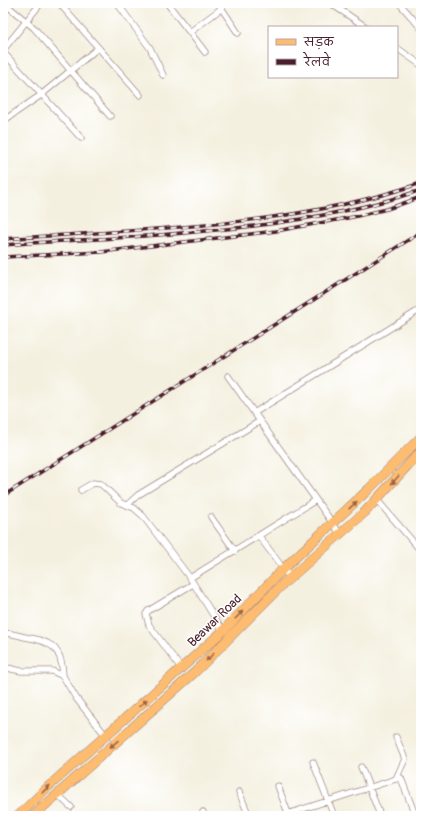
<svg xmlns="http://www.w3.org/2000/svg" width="424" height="819" viewBox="0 0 424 819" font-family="Pangolin,'Playpen Sans Deva',sans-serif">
  <rect width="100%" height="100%" fill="#fff"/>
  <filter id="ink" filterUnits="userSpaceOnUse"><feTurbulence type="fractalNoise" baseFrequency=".025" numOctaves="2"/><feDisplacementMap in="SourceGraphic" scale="8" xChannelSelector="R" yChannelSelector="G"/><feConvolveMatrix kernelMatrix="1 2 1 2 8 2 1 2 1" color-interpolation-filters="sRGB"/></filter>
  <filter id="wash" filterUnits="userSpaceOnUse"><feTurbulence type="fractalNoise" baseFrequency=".012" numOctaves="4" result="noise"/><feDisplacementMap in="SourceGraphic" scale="16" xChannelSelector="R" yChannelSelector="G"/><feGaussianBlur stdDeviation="0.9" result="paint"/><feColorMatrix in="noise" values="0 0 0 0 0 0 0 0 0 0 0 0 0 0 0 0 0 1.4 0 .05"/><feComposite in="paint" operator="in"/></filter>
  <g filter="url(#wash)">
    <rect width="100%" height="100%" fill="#f4f0df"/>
  </g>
  <g filter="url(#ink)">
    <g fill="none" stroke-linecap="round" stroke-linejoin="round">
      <defs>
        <path id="street" d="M4,3L34,28L110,116
          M59,3L140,95
          M117,3L150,48L163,75
          M167,3L205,52
          M218,3L238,33
          M330,3L366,27
          M399,3L421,28
          M338,8L341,3
          M190,32L222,8
          M397,48L421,65
          M3,50L41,3
          M3,52L81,138
          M3,121L41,95L98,48
          M228,376L316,500
          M254,413L421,309
          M81,490L93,483L101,484L121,503L134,508L143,516L190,578L223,631
          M377,500L421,551
          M127,505L138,495L260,421
          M211,517L235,551
          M259,536L290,578
          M190,578L316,500L341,535
          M3,633C10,633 17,635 25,637C52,641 62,648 63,676
          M3,667L21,671H52L63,676L76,698L106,736
          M181,668L149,625L146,614L148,611L193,584
          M313,762L334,816
          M361,767L380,815
          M396,779L401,778L415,815L421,814
          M278,786L289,816
          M239,792L249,816
          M57,794L71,807
          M203,812L205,816
          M281,816L396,779L405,759L396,737"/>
        <path id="primary" d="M18,816L48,787L223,631L283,569L369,489L421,437
          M33,816L195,672L283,584L365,512L421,451"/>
      </defs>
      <use href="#street" stroke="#9f8885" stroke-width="7"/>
      <use href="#primary" stroke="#9f8885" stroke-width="10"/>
      <use href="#street" stroke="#fff" stroke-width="5.5"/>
      <use href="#primary" stroke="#febc70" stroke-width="9"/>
      <defs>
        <path id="rail" d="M3,239C140,229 290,228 421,183
          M3,245C139,235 292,234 421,190
          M3,257L101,252L276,231L353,217L387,209L421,197
          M3,496L421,232"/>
      </defs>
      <use href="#rail" stroke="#4a1f2b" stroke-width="3.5"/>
      <use href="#rail" stroke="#fff" stroke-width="2" stroke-dasharray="6" stroke-linecap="butt"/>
    </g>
    <defs><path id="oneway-solid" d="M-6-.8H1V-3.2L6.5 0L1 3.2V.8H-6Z"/></defs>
    <g fill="#9b664a">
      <use href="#oneway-solid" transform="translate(395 480) rotate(132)"/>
      <use href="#oneway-solid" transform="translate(353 505) rotate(-43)"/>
      <use href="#oneway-solid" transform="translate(239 615) rotate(-46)"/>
      <use href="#oneway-solid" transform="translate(210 657) rotate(135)"/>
      <use href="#oneway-solid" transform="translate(143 703) rotate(-42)"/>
      <use href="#oneway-solid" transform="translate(114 744) rotate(140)"/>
      <use href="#oneway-solid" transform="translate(46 789) rotate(-44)"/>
    </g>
  </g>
  <g text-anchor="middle" stroke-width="3" stroke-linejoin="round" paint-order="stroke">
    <g font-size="13" fill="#4a1f2b" stroke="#fff">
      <text transform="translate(214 620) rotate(-44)" y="5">Beawar Road</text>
    </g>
  </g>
  <rect width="424" height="819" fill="none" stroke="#fff" stroke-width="16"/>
  <rect x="268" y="26" width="130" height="52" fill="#ffffff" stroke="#b7a5aa"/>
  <rect x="276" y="39" width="20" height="6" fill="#febc70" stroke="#b7a5aa"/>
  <text x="304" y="46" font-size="12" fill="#4a1f2b">सड़क</text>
  <rect x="276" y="59" width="20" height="6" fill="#4a1f2b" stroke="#b7a5aa"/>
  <text x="304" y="66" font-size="12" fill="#4a1f2b">रेलवे</text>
</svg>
